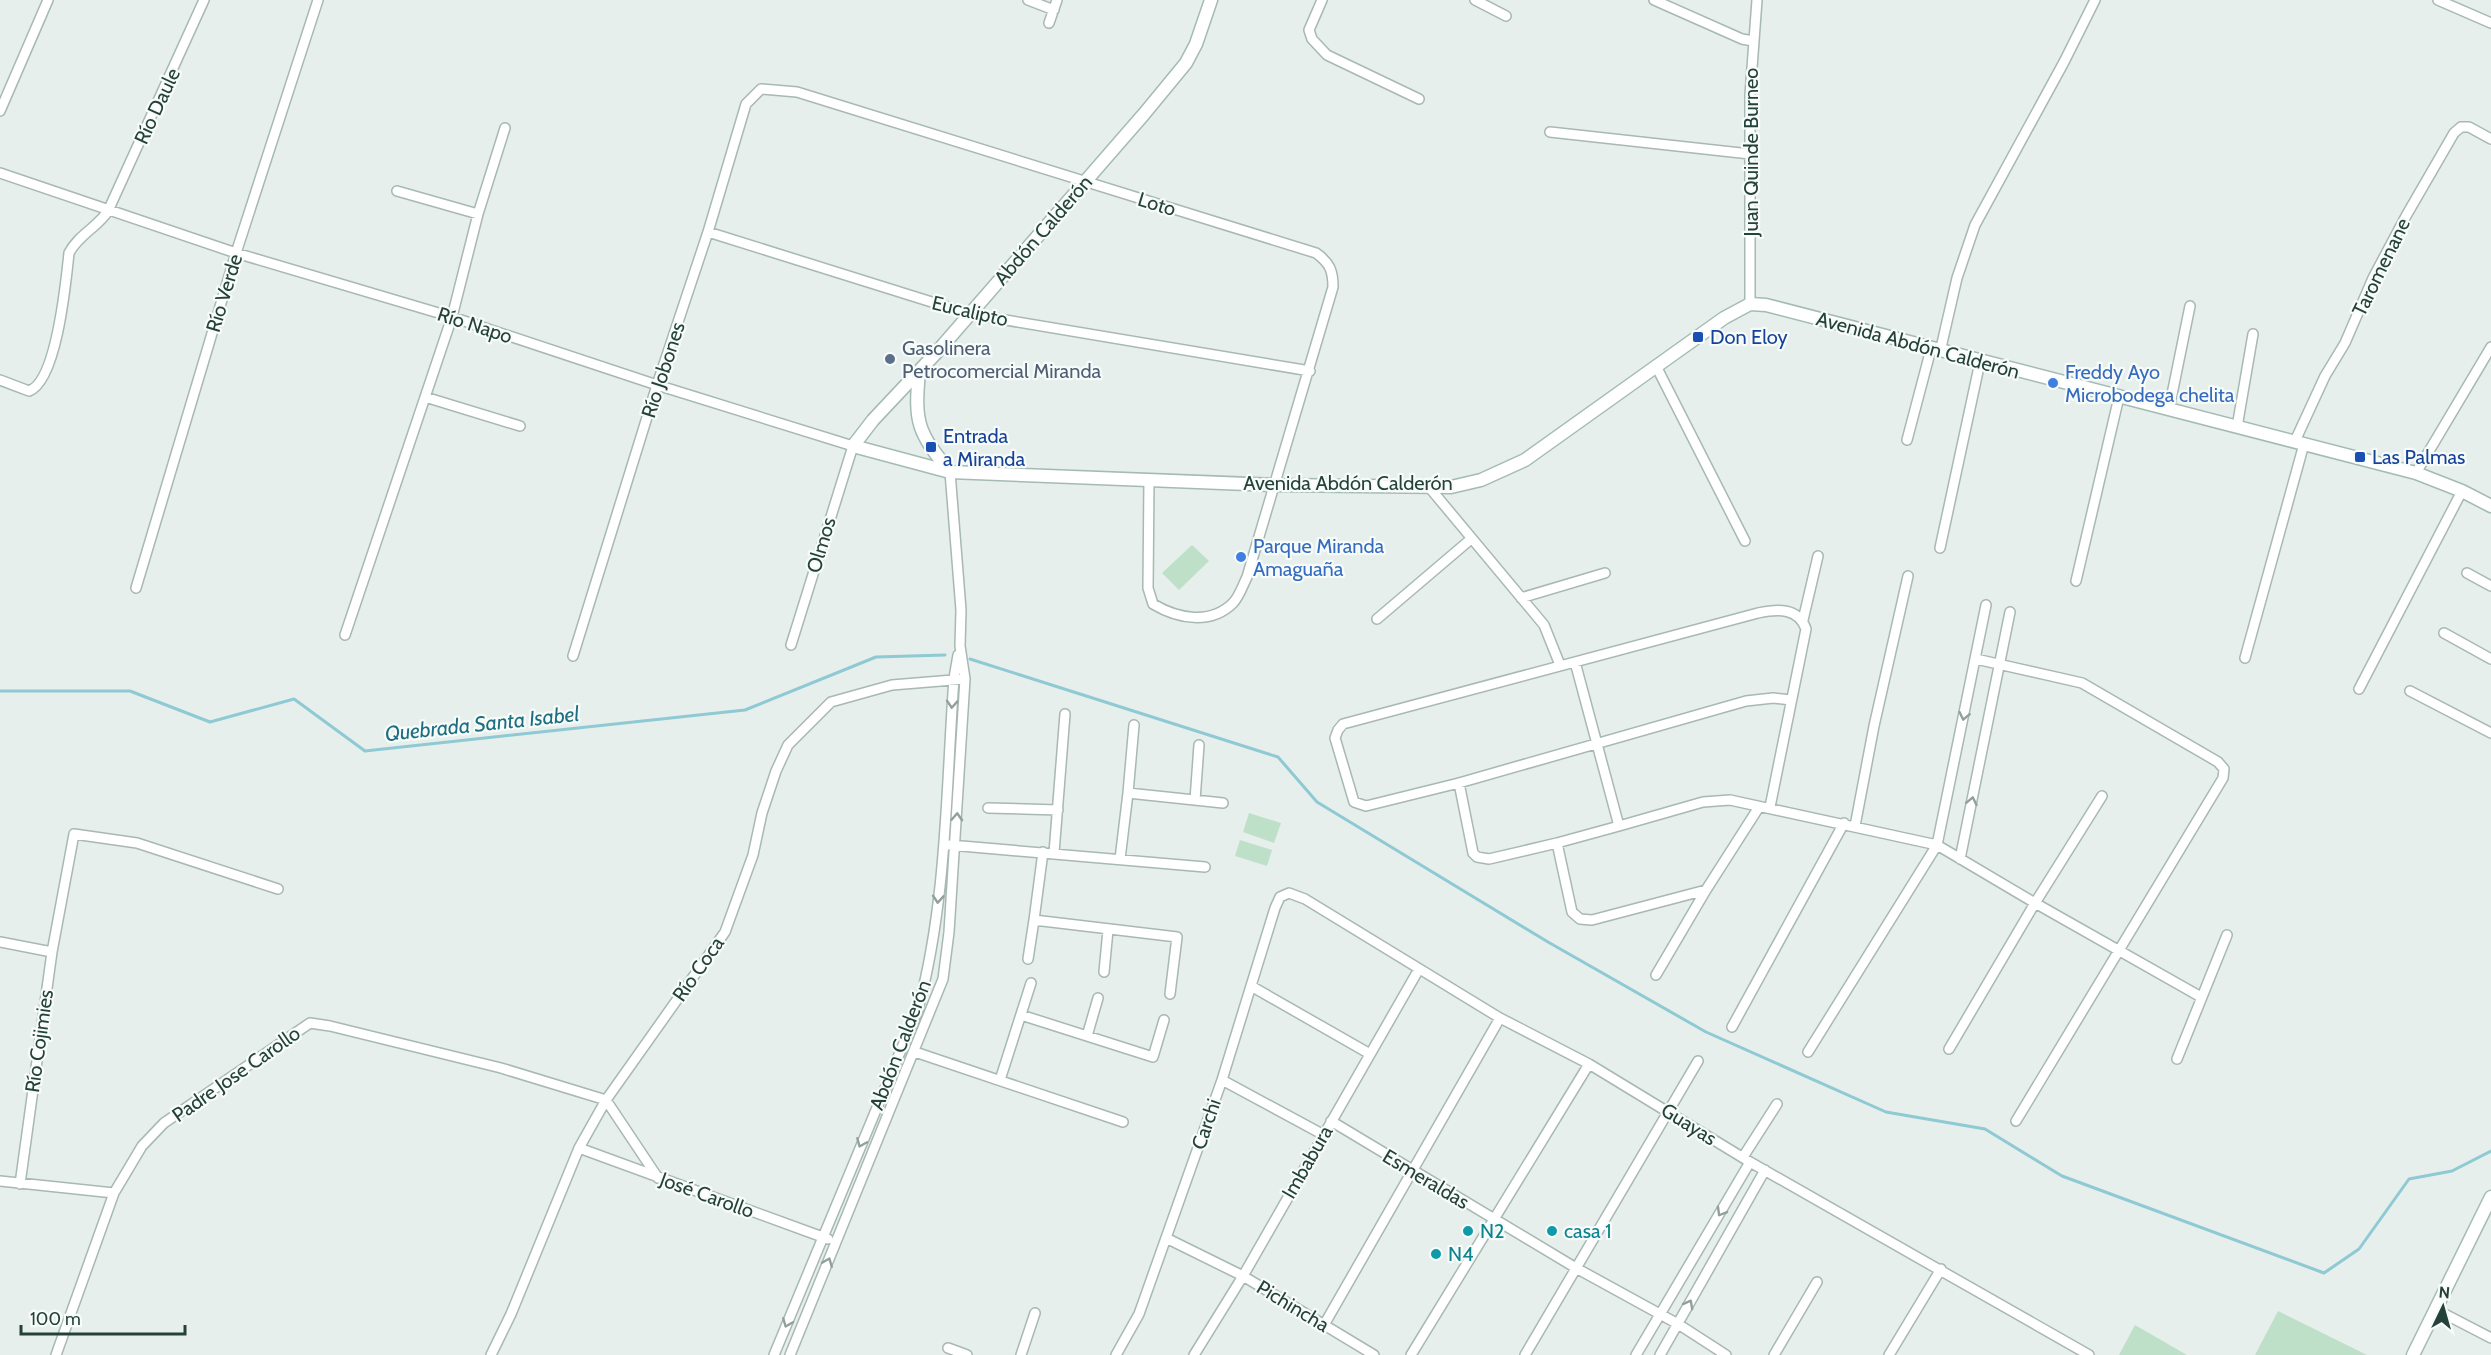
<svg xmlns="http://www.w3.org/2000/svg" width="2491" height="1355" viewBox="0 0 2491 1355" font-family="Cabin,sans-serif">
  <rect width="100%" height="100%" fill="#e6efeb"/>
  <path fill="#bfe0c8" d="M1192,545L1209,561L1179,590L1162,573Z
    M1249,813L1281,823L1274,843L1243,832Z
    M1240,840L1272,850L1267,866L1235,856Z
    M2278,1311L2367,1355H2255Z
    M2135,1325L2187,1355H2119Z"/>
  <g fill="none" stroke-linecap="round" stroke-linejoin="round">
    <path stroke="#8ec9d4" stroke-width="3" d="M970,659L1278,757L1317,802L1548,942L1706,1032L1886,1112L1985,1129L2062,1176L2324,1273L2359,1249L2409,1179L2452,1171L2491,1151
      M0,691H130L210,722L294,699L365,751L745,710L876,657L945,655"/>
    <defs>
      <path id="street" d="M1028,0L1054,10
        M1322,0L1309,30L1312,39L1327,55L1419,99
        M1475,0L1506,16
        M1654,0L1742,39L1753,41
        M2438,0L2491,23
        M1049,23L1057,0
        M0,111L48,0
        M1550,132L1750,154
        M0,173L236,253L452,317L657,385L853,446L791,645
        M397,191L478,214
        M708,232L970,314L1310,371
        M1750,304V95L1757,0
        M1940,352L1957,278L1975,225L2064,62L2095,0
        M1656,366L1745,541
        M0,380L29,391C57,381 66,281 69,253C78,235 98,227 108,211L204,0
        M425,397L520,426
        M2169,409L2190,306
        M2237,427L2253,334
        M1907,440L1931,349
        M2295,441L2325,376L2345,343L2373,278L2406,216L2454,133L2461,127H2469L2491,139
        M2416,473L2491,347
        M1429,487L1544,625L1560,665
        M1940,548L1980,362
        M2467,573L2491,586
        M2076,581L2119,397
        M136,588L236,253L318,0
        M1521,598L1605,573
        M1377,619L1471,539
        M1803,620L1818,556
        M2444,633L2491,659
        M345,635L452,317L478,214L505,128
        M573,656L657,385L708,232L746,104L761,89L797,92L1316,253C1330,263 1333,271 1333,287L1247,577C1243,585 1239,597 1233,603C1211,625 1178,619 1153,604L1148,588L1149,479
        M2245,658L2304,444
        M1976,659L2082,683L2218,762L2224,769L2223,778L2016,1121
        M1575,662L1619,826L1557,843L1572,912L1580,919L1592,920L1706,890
        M2359,689L2462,491
        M2410,691L2491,733
        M1459,783L1473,853L1477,857L1489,859L1557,843
        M1128,793L1134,725
        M1195,800L1199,745
        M1770,807L1806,629C1798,607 1777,609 1758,613L1343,724L1338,730L1335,738L1354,802L1366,806L1459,783L1746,701L1773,698L1791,700
        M988,808L1058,810
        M1619,826L1703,802L1730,800L1937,845L2035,903L2201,997
        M1855,826L1874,726L1908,576
        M950,845L1205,867
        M1043,852L1034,920L1177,937L1170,994
        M1054,853L1065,714
        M1120,859L1128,793L1223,803
        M1960,859L2010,612
        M0,942L52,952L20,1184
        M52,952L74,834L137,843L278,889
        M1028,959L1034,920
        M1104,972L1108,930
        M1656,975L1706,890L1759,807
        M1251,986L1370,1054
        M1021,1015L1153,1057L1164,1020
        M1732,1027L1844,823
        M1087,1036L1098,998
        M1949,1049L2035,903L2102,796
        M915,1052L1123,1122
        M1808,1052L1937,845L1986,605
        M2177,1059L2227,935
        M1000,1080L1031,983
        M1222,1080L1322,1134
        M1331,1121L1576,1268L1678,1324L1726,1355
        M579,1148L828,1239
        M1743,1157L1777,1104
        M0,1181L114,1193
        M1166,1238L1243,1276L1374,1355
        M2435,1309L2491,1338
        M1324,1325L1500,1018
        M948,1348L967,1355
        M56,1355L114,1193L142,1146L164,1123L310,1023L330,1026L501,1068L606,1100L658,1178
        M491,1355L511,1314L579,1148L606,1100L725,932L753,855L762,813L776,771L788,745L831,702L892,685L965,679
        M774,1355L918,1009C947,902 946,788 954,678L958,655
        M790,1355L943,979L949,932L965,679L960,646L961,610L950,472
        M1021,1355L1035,1313
        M1116,1355L1139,1314L1222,1080L1275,908L1280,897L1289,893L1305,899L1500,1018L1589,1064L1750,1162L2089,1355
        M1194,1355L1243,1276L1419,969
        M1411,1355L1589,1064
        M1525,1355L1698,1061
        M1636,1355L1750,1162
        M1660,1355L1765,1170
        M1774,1355L1817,1282
        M1889,1355L1941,1269"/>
      <path id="secondary" d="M1211,0L1196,44L1186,63L1144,114L937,352L873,420L853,446L950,472L1275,485L1451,487L1481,480L1525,460L1724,318L1750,304L1766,305L2416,473L2462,491L2491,506
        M919,372C914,424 918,432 950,472
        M2413,1355L2491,1197"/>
    </defs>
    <use href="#street" stroke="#a8b8b2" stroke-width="12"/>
    <use href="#secondary" stroke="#a4bbb3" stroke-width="15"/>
    <use href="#street" stroke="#fff" stroke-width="9"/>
    <use href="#secondary" stroke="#fff" stroke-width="12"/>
  </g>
  <defs><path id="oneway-chevron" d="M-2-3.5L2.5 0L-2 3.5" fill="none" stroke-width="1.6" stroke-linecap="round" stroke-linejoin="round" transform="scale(1.5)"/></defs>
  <g stroke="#92a09c">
    <use href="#oneway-chevron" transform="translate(952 704) rotate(94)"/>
    <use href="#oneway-chevron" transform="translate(1964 716) rotate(102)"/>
    <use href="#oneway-chevron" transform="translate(1972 801) rotate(-78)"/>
    <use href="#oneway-chevron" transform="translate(957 817) rotate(-87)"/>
    <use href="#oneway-chevron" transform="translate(938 899) rotate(94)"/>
    <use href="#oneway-chevron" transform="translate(861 1143) rotate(113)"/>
    <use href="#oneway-chevron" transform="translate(1721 1212) rotate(120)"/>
    <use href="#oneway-chevron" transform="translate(828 1262) rotate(-68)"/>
    <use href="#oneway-chevron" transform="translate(1689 1304) rotate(-61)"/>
    <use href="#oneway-chevron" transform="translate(787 1323) rotate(112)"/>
  </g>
  <g fill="#1a4fb4" stroke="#f7fbf9" stroke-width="2">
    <rect x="1692" y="331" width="12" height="12" rx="3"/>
    <rect x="925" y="441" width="12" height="12" rx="3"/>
    <rect x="2354" y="451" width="12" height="12" rx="3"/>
  </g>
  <circle fill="#5c6f8a" stroke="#f7fbf9" stroke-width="2" cx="890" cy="359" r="6"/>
  <g fill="#3f7fe0" stroke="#f7fbf9" stroke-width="2">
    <circle cx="2053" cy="383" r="6"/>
    <circle cx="1241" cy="557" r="6"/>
  </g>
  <g fill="#0f9aa8" stroke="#f7fbf9" stroke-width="2">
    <circle cx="1468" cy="1231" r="6"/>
    <circle cx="1552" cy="1231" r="6"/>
    <circle cx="1436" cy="1254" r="6"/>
  </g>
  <g text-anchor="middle" stroke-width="4.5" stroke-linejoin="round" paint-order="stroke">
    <g font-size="20" fill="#24423a" stroke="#f7fbf9">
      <text transform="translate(157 106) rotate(-65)" y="7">Río Daule</text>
      <text transform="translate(1751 152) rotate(-90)" y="7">Juan Quinde Burneo</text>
      <text transform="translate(1157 204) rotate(17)" y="7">Loto</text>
      <text transform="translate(1043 230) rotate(-49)" y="7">Abdón Calderón</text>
      <text transform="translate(2381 267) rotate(-64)" y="7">Taromenane</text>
      <text transform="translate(224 293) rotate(-73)" y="7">Río Verde</text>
      <text transform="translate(970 311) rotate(13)" y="7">Eucalipto</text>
      <text transform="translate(475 325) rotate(18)" y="7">Río Napo</text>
      <text transform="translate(1918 345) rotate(15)" y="7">Avenida Abdón Calderón</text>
      <text transform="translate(663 370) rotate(-72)" y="7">Río Jobones</text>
      <text x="1348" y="490">Avenida Abdón Calderón</text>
      <text transform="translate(821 545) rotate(-73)" y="7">Olmos</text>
      <text transform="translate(698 969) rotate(-55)" y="7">Río Coca</text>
      <text transform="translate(39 1041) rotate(-82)" y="7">Río Cojimies</text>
      <text transform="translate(900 1045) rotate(-69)" y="7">Abdón Calderón</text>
      <text transform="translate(236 1074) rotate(-35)" y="7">Padre Jose Carollo</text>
      <text transform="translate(1206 1124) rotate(-71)" y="7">Carchi</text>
      <text transform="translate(1689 1124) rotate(32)" y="7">Guayas</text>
      <text transform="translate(1307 1162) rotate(-60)" y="7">Imbabura</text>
      <text transform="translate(1426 1179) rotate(31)" y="7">Esmeraldas</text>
      <text transform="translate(707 1195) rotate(20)" y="7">José Carollo</text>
      <text transform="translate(1293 1306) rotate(31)" y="7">Pichincha</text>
    </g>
    <g font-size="20" fill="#164399" stroke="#f7fbf9" text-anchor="start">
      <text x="1710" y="344">Don Eloy</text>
      <text x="943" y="443">Entrada<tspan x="943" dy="23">a Miranda</tspan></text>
      <text x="2372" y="464">Las Palmas</text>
    </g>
    <g font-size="20" fill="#4e5e75" stroke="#f7fbf9" text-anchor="start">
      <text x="902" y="355">Gasolinera<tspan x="902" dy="23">Petrocomercial Miranda</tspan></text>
    </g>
    <g font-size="20" fill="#366cbe" stroke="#f7fbf9" text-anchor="start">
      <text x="2065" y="379">Freddy Ayo<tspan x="2065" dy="23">Microbodega chelita</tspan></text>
      <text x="1253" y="553">Parque Miranda<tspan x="1253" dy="23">Amaguaña</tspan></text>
    </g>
    <g font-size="20" fill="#0d838f" stroke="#f7fbf9" text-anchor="start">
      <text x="1480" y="1238">N2</text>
      <text x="1564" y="1238">casa 1</text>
      <text x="1448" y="1261">N4</text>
    </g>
    <g font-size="21" font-style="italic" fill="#1c6f80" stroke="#f7fbf9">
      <text transform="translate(482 724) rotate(-6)" y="7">Quebrada Santa Isabel</text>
    </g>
  </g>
  <g transform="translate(2443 1307) rotate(5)" stroke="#f7fbf9" stroke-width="4.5" paint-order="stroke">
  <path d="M0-4.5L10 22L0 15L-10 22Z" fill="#24423a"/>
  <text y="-9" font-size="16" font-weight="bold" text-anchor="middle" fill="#24423a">N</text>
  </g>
  <path d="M21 1325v9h164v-9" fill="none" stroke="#24423a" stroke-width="3"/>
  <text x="30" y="1325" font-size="18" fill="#24423a" stroke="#f7fbf9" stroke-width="4.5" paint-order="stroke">100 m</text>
</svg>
